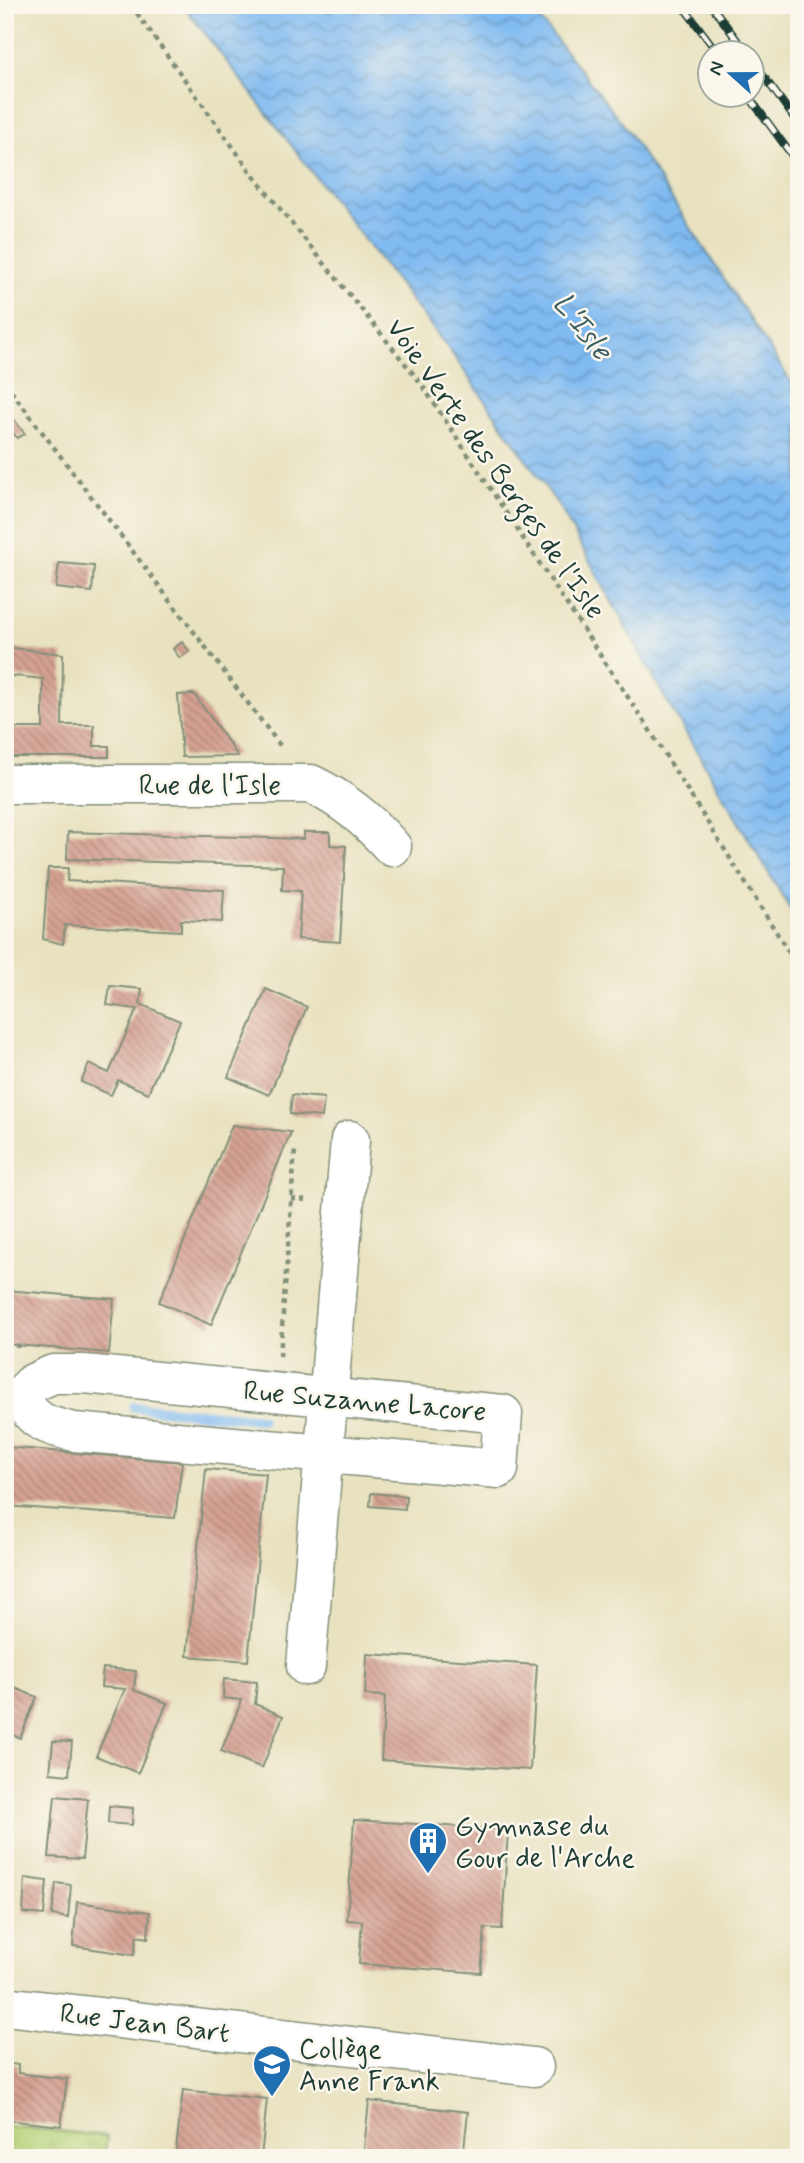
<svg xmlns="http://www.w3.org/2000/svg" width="804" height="2163" viewBox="0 0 804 2163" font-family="Mynerve,sans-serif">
  <defs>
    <pattern id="park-tufts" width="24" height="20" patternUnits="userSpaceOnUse" patternTransform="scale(1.75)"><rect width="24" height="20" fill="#b5d279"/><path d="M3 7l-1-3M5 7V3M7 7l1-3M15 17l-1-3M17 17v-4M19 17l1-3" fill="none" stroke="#9bb569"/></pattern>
    <pattern id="water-waves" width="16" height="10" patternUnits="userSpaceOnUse" patternTransform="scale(1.75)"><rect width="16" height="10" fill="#7fbaf1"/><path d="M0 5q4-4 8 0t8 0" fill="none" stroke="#6798c4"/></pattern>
    <pattern id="building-back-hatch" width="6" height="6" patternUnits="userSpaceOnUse" patternTransform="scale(1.75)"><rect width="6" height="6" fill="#d5a192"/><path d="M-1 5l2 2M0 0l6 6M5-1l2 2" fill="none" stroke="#ac8478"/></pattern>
  </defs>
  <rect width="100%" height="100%" fill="#fbf7ec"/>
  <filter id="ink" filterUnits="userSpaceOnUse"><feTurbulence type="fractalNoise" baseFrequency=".0143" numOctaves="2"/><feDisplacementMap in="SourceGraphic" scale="14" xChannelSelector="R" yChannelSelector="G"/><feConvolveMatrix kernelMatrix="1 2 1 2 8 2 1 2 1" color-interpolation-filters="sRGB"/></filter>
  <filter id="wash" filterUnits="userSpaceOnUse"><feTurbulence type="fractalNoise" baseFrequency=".00686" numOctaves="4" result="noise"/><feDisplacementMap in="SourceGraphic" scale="28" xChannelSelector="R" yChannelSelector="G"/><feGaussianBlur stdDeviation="1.57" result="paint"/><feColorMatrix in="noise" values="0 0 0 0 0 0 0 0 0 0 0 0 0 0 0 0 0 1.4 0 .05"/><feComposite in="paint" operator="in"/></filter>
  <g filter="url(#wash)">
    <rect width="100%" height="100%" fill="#e8e2c0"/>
    <path fill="url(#park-tufts)" stroke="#6a8856" stroke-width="2" d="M5,2126L107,2136L104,2158H5Z"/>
    <path fill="url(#water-waves)" stroke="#4f7c92" stroke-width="2" d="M183,5H529L623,124L799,394V924L661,691L561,509L451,352Z"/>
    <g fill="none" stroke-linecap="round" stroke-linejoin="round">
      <path stroke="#7fbaf1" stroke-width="10" d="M134,1407L261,1419"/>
    </g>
    <g id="blocks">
      <path fill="url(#building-back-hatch)" d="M5,408L25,434L17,438L5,423Z
        M59,563L94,566L92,592L56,588Z
        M182,642L189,651L180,658L173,649Z
        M5,647L63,654L62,725H94V746H109V757H5V728H43V679L5,675Z
        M194,694L238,756L182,757L178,695Z
        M68,832L304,839V832H330V845L346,846L340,942L298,939L301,891L282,890L283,866L67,859Z
        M48,868H68L67,881L224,890L222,922L181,920V931L65,925L63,944L43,939Z
        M110,986L142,989L140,1004L180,1021L148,1093L118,1080L111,1095L81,1082L89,1064L109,1073L137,1009L107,1005Z
        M266,989L307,1007L269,1095L228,1077Z
        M292,1095L324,1098L322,1117L290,1114Z
        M232,1125L291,1132L211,1325L159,1302Z
        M5,1290L114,1299L109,1353L5,1344Z
        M5,1447L182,1462L175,1518L5,1506Z
        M206,1469L266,1474L248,1661L187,1656Z
        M371,1493L406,1496L405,1509L370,1506Z
        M367,1654L537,1665L530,1770L381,1760L385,1696L365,1695Z
        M103,1668L136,1671L134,1690L167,1703L138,1773L96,1756L125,1689L101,1687Z
        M224,1679L257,1682L255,1704L283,1716L262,1768L221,1751L242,1700L223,1698Z
        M5,1684L37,1697L20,1738L5,1732Z
        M53,1741L72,1742L69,1775L50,1773Z
        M55,1796L88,1799L82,1859L49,1857Z
        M109,1806L133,1808L132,1825L108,1823Z
        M354,1820L508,1830L502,1929L485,1928L481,1973L359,1964L362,1921L347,1920Z
        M25,1878L47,1881L44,1915L23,1913Z
        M56,1883L71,1885L68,1918L52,1915Z
        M77,1902L150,1912L148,1938L137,1936L134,1955L73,1946Z
        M5,2063L18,2065V2073L67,2079L61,2126L5,2120Z
        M183,2090L267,2099L261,2158H175Z
        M369,2101L468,2112L463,2158H363Z"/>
    </g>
  </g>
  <g filter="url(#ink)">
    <use href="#blocks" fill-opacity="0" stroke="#84907a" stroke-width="2"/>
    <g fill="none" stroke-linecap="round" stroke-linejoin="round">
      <defs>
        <path id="street" d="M5,784H311C344,800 368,820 392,847
          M53,1374H84L503,1414L499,1469L74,1432C45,1425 35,1423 19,1397L33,1383Z
          M306,1666L350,1140
          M5,2006L534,2067"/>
      </defs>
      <use href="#street" stroke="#84907a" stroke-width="41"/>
      <path stroke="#84907a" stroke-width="4.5" stroke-dasharray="5 5" stroke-linecap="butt" d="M131,5L256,179L420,382L649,729L790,954L799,974
        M5,383L282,748
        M291,1199L311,1200
        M5,1345L25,1346
        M280,1356L295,1149"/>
      <use href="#street" stroke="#fff" stroke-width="38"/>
      <defs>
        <path id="rail" d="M682,5L717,52
          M711,5L746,52
          M752,60L799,125
          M747,94L799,165"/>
      </defs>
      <use href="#rail" stroke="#1f3d34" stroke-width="8"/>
      <use href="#rail" stroke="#fbf7ec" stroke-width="5" stroke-dasharray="16" stroke-linecap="butt"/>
    </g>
  </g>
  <defs>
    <symbol id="building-pin" viewBox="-11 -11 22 30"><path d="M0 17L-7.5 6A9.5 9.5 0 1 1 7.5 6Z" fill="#1f6fb2" stroke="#fbf7ec"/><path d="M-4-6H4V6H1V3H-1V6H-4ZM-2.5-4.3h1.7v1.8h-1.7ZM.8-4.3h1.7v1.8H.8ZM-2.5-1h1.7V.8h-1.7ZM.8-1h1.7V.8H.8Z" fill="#fff"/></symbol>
    <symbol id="school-pin" viewBox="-11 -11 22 30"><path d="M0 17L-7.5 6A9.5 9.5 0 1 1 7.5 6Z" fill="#1f6fb2" stroke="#fbf7ec"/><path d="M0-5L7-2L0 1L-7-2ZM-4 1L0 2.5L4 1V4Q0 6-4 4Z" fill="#fff"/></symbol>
  </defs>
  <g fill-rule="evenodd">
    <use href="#building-pin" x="406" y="1819" width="44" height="60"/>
    <use href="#school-pin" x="250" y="2042" width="44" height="60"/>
  </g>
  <g text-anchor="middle" stroke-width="5" stroke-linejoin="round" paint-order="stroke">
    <g font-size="28" fill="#1f3d34" stroke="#fbf7ec">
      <text transform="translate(497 468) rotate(55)" y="10">Voie Verte des Berges de l'Isle</text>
      <text x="210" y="794">Rue de l'Isle</text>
      <text transform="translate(365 1400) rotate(5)" y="10">Rue Suzanne Lacore</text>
      <text transform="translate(145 2022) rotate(7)" y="10">Rue Jean Bart</text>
    </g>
    <g font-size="28" fill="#1f3d34" stroke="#fbf7ec" text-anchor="start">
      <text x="455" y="1835">Gymnase du<tspan x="455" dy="32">Gour de l'Arche</tspan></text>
      <text x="299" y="2058">Collège<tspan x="299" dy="32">Anne Frank</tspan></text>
    </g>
    <g font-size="30" font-style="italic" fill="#375c63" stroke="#fbf7ec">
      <text transform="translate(583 326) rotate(52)" y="10">L'Isle</text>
    </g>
  </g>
  <rect width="804" height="2163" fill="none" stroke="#fbf7ec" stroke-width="28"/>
  <g transform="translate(731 74) rotate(291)"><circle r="33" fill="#fbf7ec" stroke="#a3ada2" stroke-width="2"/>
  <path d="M0-5L12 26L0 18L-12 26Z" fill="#1f6fb2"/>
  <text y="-10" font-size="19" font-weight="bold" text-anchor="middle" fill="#1f3d34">N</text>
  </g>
</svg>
